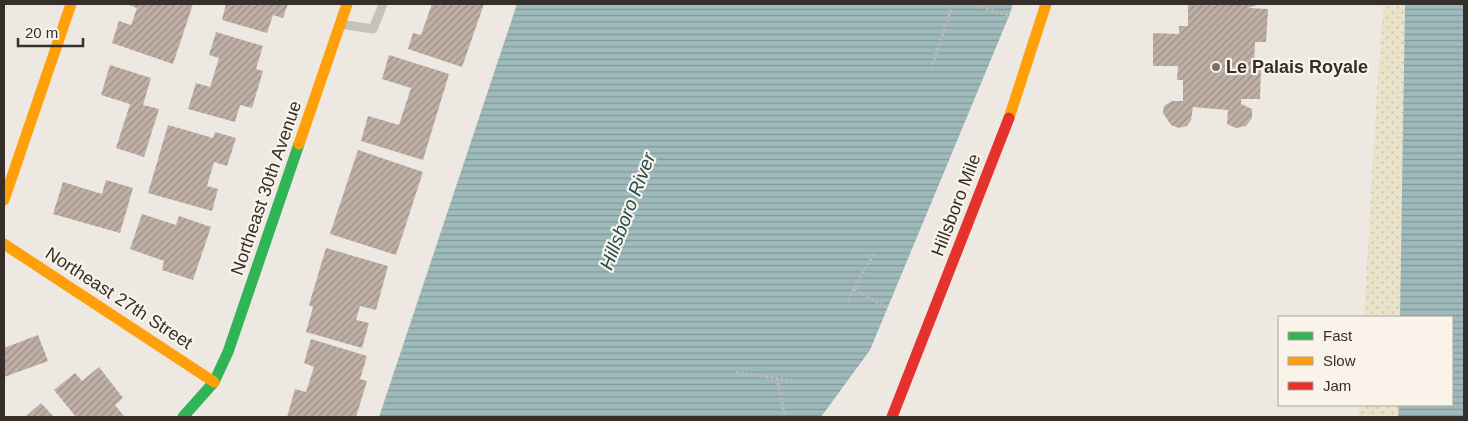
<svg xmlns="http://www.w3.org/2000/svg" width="1468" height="421" viewBox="0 0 1468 421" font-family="Arial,sans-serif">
  <defs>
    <pattern id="sand-dots" width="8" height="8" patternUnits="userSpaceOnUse" patternTransform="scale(1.25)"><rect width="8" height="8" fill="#ebe2ca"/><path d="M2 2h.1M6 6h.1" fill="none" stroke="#cac2ae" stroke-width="1.8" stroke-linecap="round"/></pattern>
    <pattern id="water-rules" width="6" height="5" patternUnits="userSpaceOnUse" patternTransform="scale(1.25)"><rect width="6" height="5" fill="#9fbabc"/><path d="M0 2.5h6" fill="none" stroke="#829899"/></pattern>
    <pattern id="building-hatch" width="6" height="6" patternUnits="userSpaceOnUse" patternTransform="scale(1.25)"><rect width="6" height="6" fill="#bfafa5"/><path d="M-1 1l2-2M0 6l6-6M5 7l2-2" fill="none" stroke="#9c8f86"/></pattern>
  </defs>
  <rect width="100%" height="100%" fill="#ede8e2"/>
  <path fill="url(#sand-dots)" d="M1384,4H1464V417H1358L1359,405H1452V317H1364L1378,75Z"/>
  <path fill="url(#water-rules)" d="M517,4H1013L1009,16L870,350L821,417H379Z
    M1405,4H1464V417H1398L1399,405H1452V317H1400Z"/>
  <path fill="url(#building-hatch)" d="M126,4H193L173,64L112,43L119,21L131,25L137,8Z
    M226,4H288L283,18L273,15L267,33L222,20Z
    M432,4H484L462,67L408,49L413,33L421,35Z
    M1188,4H1259L1248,8L1268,9L1266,42H1255L1254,68H1261L1260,99H1241V104L1252,109V118L1246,126L1236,128L1227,124L1228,110L1193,107L1191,120L1187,126L1179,128L1171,125L1163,113L1164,106L1172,101H1183V80H1177L1178,66H1153V33L1179,34V26H1188Z
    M216,32L263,46L256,69L263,71L252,108L240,105L235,122L188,109L196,83L210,87L219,58L209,55Z
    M389,55L449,74L423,160L361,141L368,116L399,125L411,88L382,79Z
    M110,65L151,78L143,105L159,109L144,157L116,148L130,104L101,95Z
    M168,125L213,138L215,132L236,138L227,166L214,162L207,186L218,189L212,211L148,193Z
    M358,150L423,172L396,255L330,234Z
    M106,180L133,188L120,233L53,214L63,182L102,194Z
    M142,214L176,225L179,216L211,227L193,280L162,270L164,261L130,249Z
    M326,248L388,266L376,310L360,306L356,320L369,323L362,348L306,332L313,307L309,305Z
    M38,335L48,361L4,377V348Z
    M311,339L367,356L360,379L367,381L356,417H287L295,389L306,392L314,367L304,363Z
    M99,367L123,398L115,405L124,416L123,417H76L54,390L75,373L82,381Z
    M41,403L54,417H25Z"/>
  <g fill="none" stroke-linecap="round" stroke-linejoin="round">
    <path stroke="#beb9b4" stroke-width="3" stroke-dasharray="2.5 2.5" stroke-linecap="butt" d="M972,4L1009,16
      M931,69L953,4
      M854,289L887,308
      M848,300L875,251
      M736,372L793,381
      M777,378L785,417"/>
    <path stroke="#c5c1bb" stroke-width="9" d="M340,24L373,29L383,4"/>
    <path stroke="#30b455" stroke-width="11" d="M183,417L214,382L228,352L299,144"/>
    <path stroke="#ff9f0a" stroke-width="11" d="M1009,118L1046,4
      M299,144L347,4
      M4,200L71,4
      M4,244L214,382"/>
    <path stroke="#e5322d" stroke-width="11" d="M892,417L1009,118"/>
  </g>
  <circle fill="#766f6a" stroke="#f9f3ea" stroke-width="2" cx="1216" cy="67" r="5"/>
  <g text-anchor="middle" stroke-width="4.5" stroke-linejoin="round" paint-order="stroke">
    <g font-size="18" font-weight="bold" fill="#362e29" stroke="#f9f3ea" text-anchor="start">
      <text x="1226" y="73">Le Palais Royale</text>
    </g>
    <g font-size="18" fill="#362e29" stroke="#f9f3ea">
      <text transform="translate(266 188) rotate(-71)" y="6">Northeast 30th Avenue</text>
      <text transform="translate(956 205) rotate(-69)" y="6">Hillsboro Mile</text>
      <text transform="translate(119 298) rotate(33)" y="6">Northeast 27th Street</text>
    </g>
    <g font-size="19" font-style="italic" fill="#214d55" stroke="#f9f3ea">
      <text transform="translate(627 211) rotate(-69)" y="7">Hillsboro River</text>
    </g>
  </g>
  <rect width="1468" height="421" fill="none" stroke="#362e29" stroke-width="10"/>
  <rect x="1278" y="316" width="175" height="90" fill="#f9f3ea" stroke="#aba49d"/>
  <rect x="1288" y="332" width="25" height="8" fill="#30b455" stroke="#aba49d"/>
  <text x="1323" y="341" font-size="15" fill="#362e29">Fast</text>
  <rect x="1288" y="357" width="25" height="8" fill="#ff9f0a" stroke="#aba49d"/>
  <text x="1323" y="366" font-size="15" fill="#362e29">Slow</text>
  <rect x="1288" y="382" width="25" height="8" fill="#e5322d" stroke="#aba49d"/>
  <text x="1323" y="391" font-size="15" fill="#362e29">Jam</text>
  <path d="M18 38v8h65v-8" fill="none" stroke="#362e29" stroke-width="2.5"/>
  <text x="25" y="38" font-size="15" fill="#362e29" stroke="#f9f3ea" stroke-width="4" paint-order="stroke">20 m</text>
</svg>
